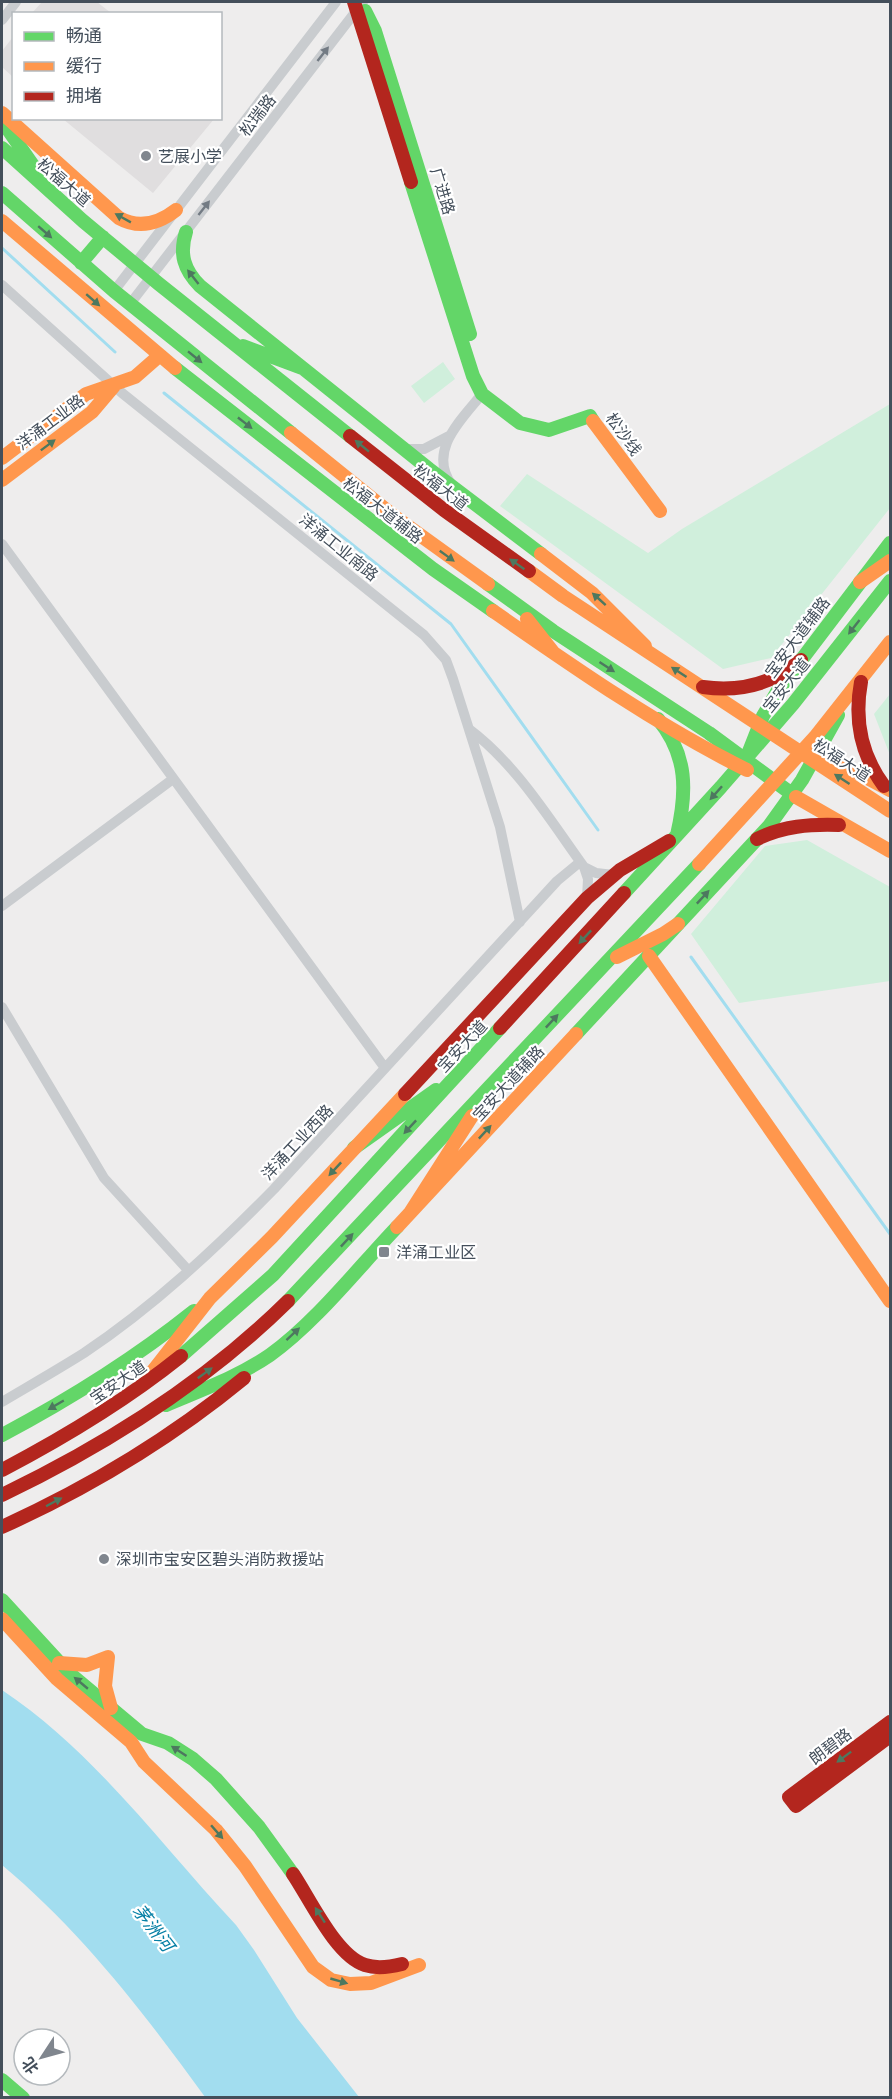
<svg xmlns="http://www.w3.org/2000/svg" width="892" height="2099" viewBox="0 0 892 2099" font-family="Figtree,'Noto Sans SC',sans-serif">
  <rect width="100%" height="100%" fill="#eeeded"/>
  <path fill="#e0dedf" d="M42,2H97L111,13H32Z
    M13,37V77L2,67V51Z
    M63,119H214L153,193Z"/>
  <path fill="#d0efdc" d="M443,362L455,379L424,403L411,386Z
    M890,404V508L771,658L723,669L500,506L527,474L648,553L682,529Z
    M890,694V755L874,714Z
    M807,840L890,887V981L739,1003L691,934L765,846Z"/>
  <path fill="#a2ddef" d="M2,1690C95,1752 160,1844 236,1925L254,1950L297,2018L359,2097H205C144,2013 82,1932 2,1865Z"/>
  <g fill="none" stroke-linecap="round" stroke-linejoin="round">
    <path stroke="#a2ddef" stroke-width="3" d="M2,248L115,352
      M164,393L451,624L598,830
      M691,957L890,1234"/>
    <path stroke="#c9cccf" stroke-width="10" d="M2,20L16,2
      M2,285L122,393L424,635L446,660L453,679L500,827L520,922
      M114,291L336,2
      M130,304L363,2
      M405,449H424L449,436
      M452,485C427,451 461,420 482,394
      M2,544L385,1068
      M469,729C516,764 550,820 584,867L588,879L587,898
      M584,867L596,873L614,875
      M2,906L173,779
      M2,1007L104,1178L188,1270
      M2,1402C29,1386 57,1370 84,1353C153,1307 216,1248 274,1189L557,881L580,862"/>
    <path stroke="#63d668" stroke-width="14" d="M365,11L375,31L470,334
      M2,121L39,174
      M2,148L83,221L159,284L350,436
      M411,182L473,376L482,394L520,423L549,430L590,416L593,421
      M2,193L114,291L291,433
      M186,232C179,254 184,270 200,286L429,469L541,554
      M81,263L103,237
      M243,346L302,368
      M175,368L433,569L493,611
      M488,584L553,631L709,733L796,797
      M658,719C688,755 687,792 677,835
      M748,754L763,716L777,692L890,543
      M624,893L721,787L793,704L890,581
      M576,1034L769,826L802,780L838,715
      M354,1148L436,1090
      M288,1301L699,864
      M181,1356L273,1275L500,1028
      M166,1405C201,1390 238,1377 270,1355C316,1322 358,1268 397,1227
      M2,1435C70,1399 134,1359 194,1311
      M2,1600L68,1672L142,1734L168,1743L193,1759L216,1779L259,1827L293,1874
      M2,2080L23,2098"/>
    <path stroke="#ff974d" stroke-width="14" d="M2,113L119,218C139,229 158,224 176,210
      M2,221L175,368
      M593,421L660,511
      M291,433L395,517L488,584
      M2,458L86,394L135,377L159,356
      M2,480L92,412L114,386
      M541,554L592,593L645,646
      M529,571L563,596L890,811
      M860,582L890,561
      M493,611C575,668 658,726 747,770
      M527,619L553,652
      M813,749L890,790
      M796,797L890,851
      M699,864L815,737L890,642
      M649,956L890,1301
      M617,957L663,934L678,924
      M410,1213L472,1116
      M397,1227L576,1034
      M149,1376L210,1298L272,1237L405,1094
      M2,1619L57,1679L131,1742L144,1762L216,1830L245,1866L313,1967L331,1980L350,1984L371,1983L419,1965
      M59,1663L87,1665L108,1657L105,1686L111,1708"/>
    <path stroke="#b3261e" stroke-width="14" d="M354,2L411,182
      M350,436L444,510L529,571
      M861,682C854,720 861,755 884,786
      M703,687C739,692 773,684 801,660
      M757,839C783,826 810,824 839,825
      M500,1028L624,893
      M405,1094L587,898L620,870L669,841
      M2,1470C65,1437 125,1401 181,1356
      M2,1495C106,1445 205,1383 288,1301
      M2,1527C90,1487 170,1439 244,1378
      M890,1722L789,1797L796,1806L890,1736
      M293,1874C310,1899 336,1956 365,1965C377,1969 390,1967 402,1964"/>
  </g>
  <defs><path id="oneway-solid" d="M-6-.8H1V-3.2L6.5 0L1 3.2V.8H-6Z" transform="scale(1.5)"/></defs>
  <g fill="#737b84">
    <use href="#oneway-solid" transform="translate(323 54) rotate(-52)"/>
    <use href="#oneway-solid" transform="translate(204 208) rotate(-52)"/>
  </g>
  <g fill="#4d785f">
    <use href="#oneway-solid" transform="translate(123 218) rotate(-151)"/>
    <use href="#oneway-solid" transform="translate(45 232) rotate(41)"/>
    <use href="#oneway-solid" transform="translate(193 277) rotate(-128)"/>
    <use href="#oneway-solid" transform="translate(93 300) rotate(41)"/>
    <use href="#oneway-solid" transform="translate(195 357) rotate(39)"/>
    <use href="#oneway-solid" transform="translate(245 423) rotate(38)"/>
    <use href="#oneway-solid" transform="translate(48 445) rotate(-37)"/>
    <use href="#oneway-solid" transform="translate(362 446) rotate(-141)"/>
    <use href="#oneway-solid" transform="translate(447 556) rotate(36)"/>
    <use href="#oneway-solid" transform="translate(517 564) rotate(-145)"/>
    <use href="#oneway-solid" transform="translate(599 599) rotate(-138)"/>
    <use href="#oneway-solid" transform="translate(854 627) rotate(128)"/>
    <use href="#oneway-solid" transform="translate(607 667) rotate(33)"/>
    <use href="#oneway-solid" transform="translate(679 672) rotate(-147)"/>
    <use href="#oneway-solid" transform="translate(842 779) rotate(-147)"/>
    <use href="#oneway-solid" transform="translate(716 793) rotate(132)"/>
    <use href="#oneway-solid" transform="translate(703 897) rotate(-47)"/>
    <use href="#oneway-solid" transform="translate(585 937) rotate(133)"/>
    <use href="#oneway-solid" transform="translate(552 1021) rotate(-47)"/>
    <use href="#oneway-solid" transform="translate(410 1127) rotate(133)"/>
    <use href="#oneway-solid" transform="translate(485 1132) rotate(-47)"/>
    <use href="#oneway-solid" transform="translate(335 1169) rotate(133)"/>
    <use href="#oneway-solid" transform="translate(347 1240) rotate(-47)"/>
    <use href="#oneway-solid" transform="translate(293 1334) rotate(-43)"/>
    <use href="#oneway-solid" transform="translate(205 1373) rotate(-36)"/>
    <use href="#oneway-solid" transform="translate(56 1405) rotate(150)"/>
    <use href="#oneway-solid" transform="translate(54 1502) rotate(-28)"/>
    <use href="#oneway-solid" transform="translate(81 1683) rotate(-140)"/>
    <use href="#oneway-solid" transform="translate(179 1751) rotate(-147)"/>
    <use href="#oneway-solid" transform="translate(844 1757) rotate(143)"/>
    <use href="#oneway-solid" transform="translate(217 1832) rotate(49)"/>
    <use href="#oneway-solid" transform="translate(320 1915) rotate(-123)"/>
    <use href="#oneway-solid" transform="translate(339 1981) rotate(16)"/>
  </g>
  <g fill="#80868e" stroke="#fff" stroke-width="2">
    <circle cx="146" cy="156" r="6"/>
    <rect x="378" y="1246" width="12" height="12" rx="3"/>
    <circle cx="104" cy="1559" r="6"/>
  </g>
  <g text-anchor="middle" stroke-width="4.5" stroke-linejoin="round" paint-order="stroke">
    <g font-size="16" fill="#444f5b" stroke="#fff">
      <text transform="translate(257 115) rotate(-52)" y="6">松瑞路</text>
      <text transform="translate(64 182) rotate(41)" y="6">松福大道</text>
      <text transform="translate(443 191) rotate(73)" y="6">广进路</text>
      <text transform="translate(50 422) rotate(-37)" y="6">洋涌工业路</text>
      <text transform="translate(624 434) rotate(54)" y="6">松沙线</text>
      <text transform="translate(441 487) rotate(38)" y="6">松福大道</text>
      <text transform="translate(383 510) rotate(38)" y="6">松福大道辅路</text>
      <text transform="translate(339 547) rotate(39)" y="6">洋涌工业南路</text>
      <text transform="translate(797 637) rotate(-53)" y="6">宝安大道辅路</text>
      <text transform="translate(786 685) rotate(-51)" y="6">宝安大道</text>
      <text transform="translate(842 760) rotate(33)" y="6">松福大道</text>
      <text transform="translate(462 1046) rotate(-47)" y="6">宝安大道</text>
      <text transform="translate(508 1083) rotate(-47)" y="6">宝安大道辅路</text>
      <text transform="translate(297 1142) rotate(-47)" y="6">洋涌工业西路</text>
      <text transform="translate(118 1382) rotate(-34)" y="6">宝安大道</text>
      <text transform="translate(830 1746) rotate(-37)" y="6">朗碧路</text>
    </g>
    <g font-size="16" fill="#444f5b" stroke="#fff" text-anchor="start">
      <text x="158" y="162">艺展小学</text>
      <text x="396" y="1258">洋涌工业区</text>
      <text x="116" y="1565">深圳市宝安区碧头消防救援站</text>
    </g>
    <g font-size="18" font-style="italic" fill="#057fa5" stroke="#fff">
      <text transform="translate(153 1928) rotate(52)" y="6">茅洲河</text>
    </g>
  </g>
  <rect width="892" height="2099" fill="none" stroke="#444f5b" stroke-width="6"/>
  <rect x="12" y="12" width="210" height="108" fill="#ffffff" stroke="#b4b9bd" stroke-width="1.5"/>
  <rect x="24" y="32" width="30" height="9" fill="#63d668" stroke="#b4b9bd" stroke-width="1.5"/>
  <text x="66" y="42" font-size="18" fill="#444f5b">畅通</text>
  <rect x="24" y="62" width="30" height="9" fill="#ff974d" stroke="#b4b9bd" stroke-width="1.5"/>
  <text x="66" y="72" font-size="18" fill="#444f5b">缓行</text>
  <rect x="24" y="92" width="30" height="9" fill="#b3261e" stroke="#b4b9bd" stroke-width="1.5"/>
  <text x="66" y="102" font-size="18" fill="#444f5b">拥堵</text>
  <g transform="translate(42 2057) rotate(234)"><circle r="28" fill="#ffffff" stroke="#b4b9bd" stroke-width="1.5"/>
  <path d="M0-4.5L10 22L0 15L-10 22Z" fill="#80868e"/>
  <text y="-9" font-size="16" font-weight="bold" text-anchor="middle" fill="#444f5b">北</text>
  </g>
</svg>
